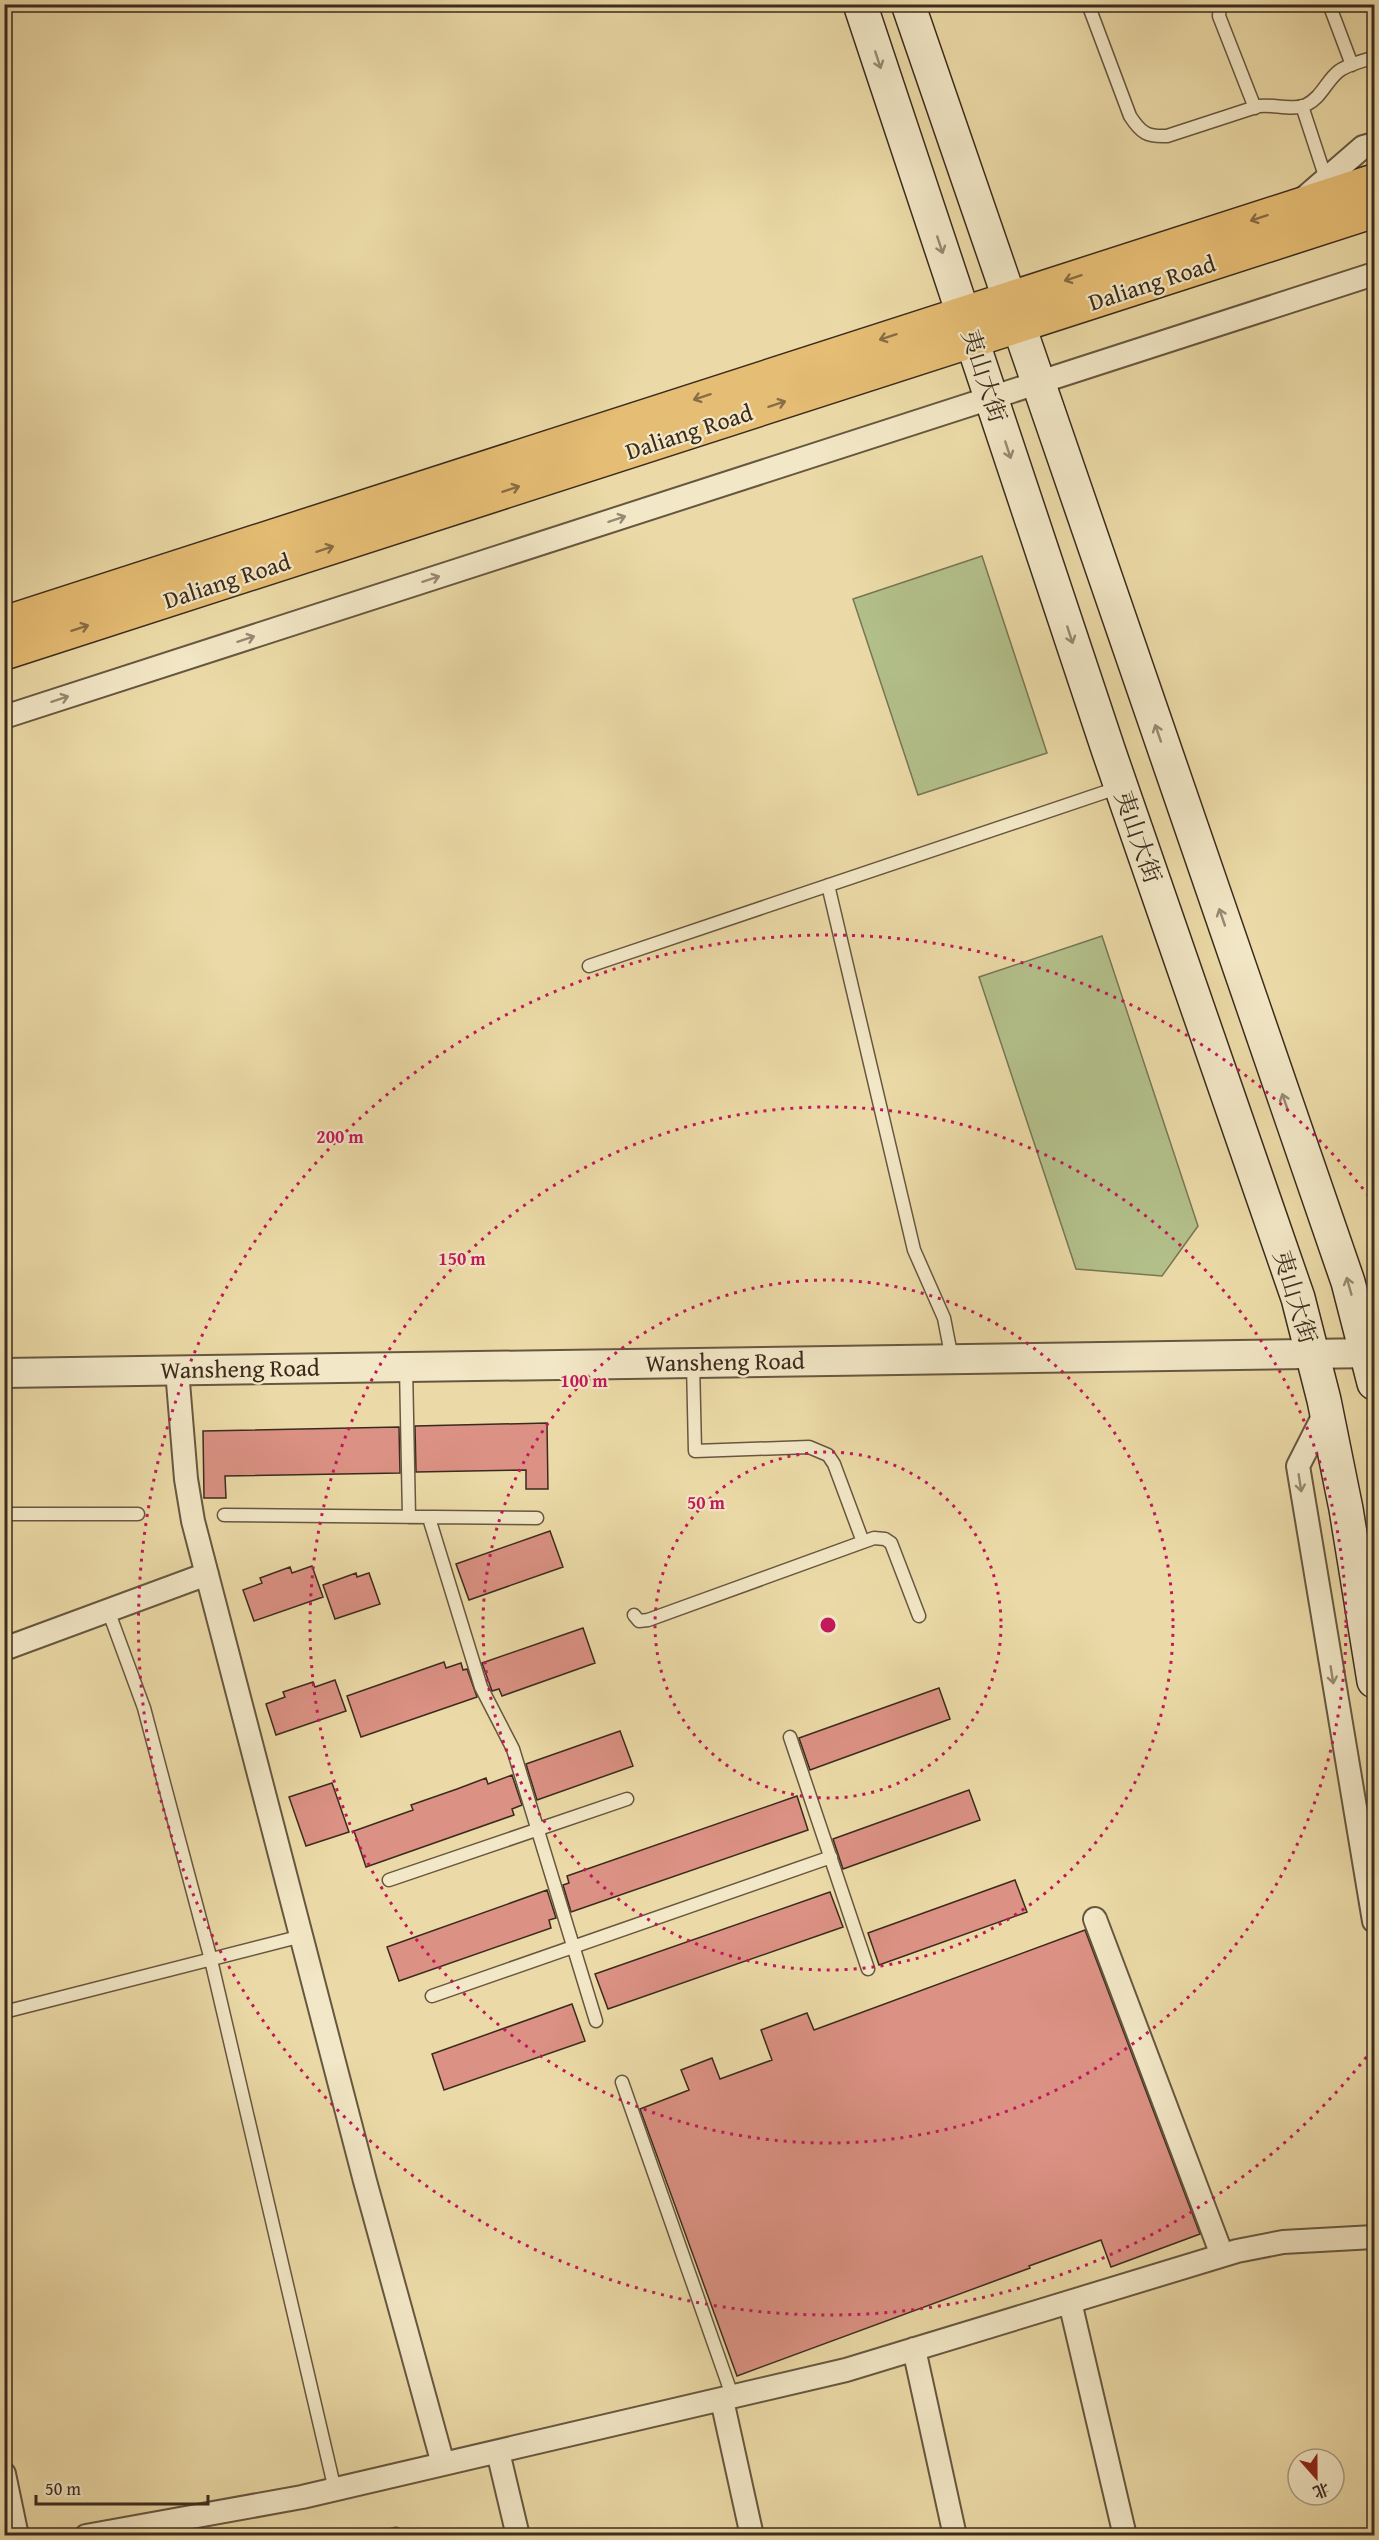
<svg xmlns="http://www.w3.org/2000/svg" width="1379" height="2540" viewBox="0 0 1379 2540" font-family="'Gentium Book Plus','Noto Serif SC',serif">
  <rect width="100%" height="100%" fill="#ebdaa7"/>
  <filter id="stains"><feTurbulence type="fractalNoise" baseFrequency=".00333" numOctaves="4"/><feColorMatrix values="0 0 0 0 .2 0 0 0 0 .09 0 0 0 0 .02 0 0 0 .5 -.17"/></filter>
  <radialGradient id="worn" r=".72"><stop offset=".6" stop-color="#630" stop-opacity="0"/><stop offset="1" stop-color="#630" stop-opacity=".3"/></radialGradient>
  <path fill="#b3c08a" stroke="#777654" stroke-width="1.5" d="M982,556L1047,753L918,795L853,599Z
    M1102,936L1198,1226L1162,1276L1076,1269L979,977Z"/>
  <path fill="#db9183" stroke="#3b2b1e" stroke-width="1.5" d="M547,1423L548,1489H526V1470L416,1472L415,1426Z
    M399,1427L400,1473L225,1476L226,1498H204L203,1431Z
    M550,1531L563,1567L469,1600L456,1564Z
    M312,1566L323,1597L254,1621L243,1590L262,1583L260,1578L290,1567L292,1573Z
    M356,1573L357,1577L369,1573L380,1604L335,1619L323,1585Z
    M583,1628L595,1663L502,1696L499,1689L492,1691L482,1663Z
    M444,1662L446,1668L461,1663L463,1670L467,1669L477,1697L361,1737L347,1696Z
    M335,1680L346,1711L276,1735L266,1704L285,1697L283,1692L313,1682L315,1687Z
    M939,1688L950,1719L810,1770L799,1738Z
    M620,1731L633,1766L537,1800L526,1764Z
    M512,1775L522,1805L512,1809L514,1815L366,1867L354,1831L413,1810L411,1805L457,1789L486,1778L488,1784Z
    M332,1783L349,1832L306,1846L289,1797Z
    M969,1790L980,1820L843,1869L833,1839Z
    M797,1796L808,1830L571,1912L563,1885L569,1883L567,1876Z
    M1015,1880L1027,1912L879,1965L868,1933Z
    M547,1890L556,1918L549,1920L551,1928L399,1981L387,1947Z
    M830,1892L843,1927L608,2009L595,1974Z
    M1085,1930L1200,2234L1111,2267L1101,2240L1029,2266L1030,2268L737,2376L640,2109L689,2090L681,2070L712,2058L720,2079L772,2060L761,2030L807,2013L814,2030Z
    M572,2004L585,2041L444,2090L432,2054Z"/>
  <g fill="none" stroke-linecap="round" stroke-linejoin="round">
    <defs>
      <path id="service" d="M1088,4L1130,116C1141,133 1147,137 1167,136L1259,106C1274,104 1291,111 1306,105C1322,97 1326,81 1339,71C1348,64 1364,61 1374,57
        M1220,4L1219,16L1255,108
        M1329,4L1352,65
        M1302,106L1326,179
        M828,885L914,1250L944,1318L952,1359
        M589,966L1120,787
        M693,1363L695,1451L809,1447L828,1455L834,1464L863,1542
        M406,1367L409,1517
        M4,1514H138
        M224,1515L537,1518
        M429,1518L481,1687L513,1749L596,2021
        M108,1610L144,1708L211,1960L335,2490
        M634,1615L639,1621L648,1620L874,1538L885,1539L891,1543L919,1616
        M790,1737L868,1969
        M389,1880L627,1799
        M432,1996L831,1857
        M4,2012L302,1936
        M622,2082L733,2398
        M389,2536L396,2534"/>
      <path id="minor" d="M1303,199L1363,147L1374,144
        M4,717L1374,274
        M177,1370L186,1479L193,1521L365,2181L443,2464
        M1326,1411L1298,1466L1374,1921
        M4,1649L207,1574
        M1095,1919L1222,2255
        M1070,2302L1125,2536
        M914,2349L955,2536
        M722,2400L752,2536
        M498,2452L518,2536
        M4,2474L17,2536
        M86,2536L302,2497L846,2370L1237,2251L1283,2242L1374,2237"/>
      <path id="tertiary" d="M4,1373L1374,1353"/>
      <path id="secondary" d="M860,4L1109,752L1298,1298L1324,1400L1346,1509L1374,1681
        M908,4L1348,1282L1374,1383"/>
      <path id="primary" d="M4,623L1374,181
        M4,653L1374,211"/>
    </defs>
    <use href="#service" stroke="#675740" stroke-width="15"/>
    <use href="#minor" stroke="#675740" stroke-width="26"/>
    <use href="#tertiary" stroke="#675740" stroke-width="32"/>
    <use href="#secondary" stroke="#3b2b1e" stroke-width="36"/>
    <use href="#primary" stroke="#3b2b1e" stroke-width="36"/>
    <use href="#service" stroke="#f2e7c6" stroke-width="12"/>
    <use href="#minor" stroke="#f2e7c6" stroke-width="22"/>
    <use href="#tertiary" stroke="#f2e7c6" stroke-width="28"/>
    <use href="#secondary" stroke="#f2e7c6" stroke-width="33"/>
    <use href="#primary" stroke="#e6bd74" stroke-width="33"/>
  </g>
  <defs><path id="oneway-shaft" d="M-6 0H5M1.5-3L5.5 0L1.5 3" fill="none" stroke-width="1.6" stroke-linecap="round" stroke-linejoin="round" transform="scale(1.5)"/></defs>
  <g stroke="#968972">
    <use href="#oneway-shaft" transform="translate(878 60) rotate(72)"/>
    <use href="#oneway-shaft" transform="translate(940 245) rotate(72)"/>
    <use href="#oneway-shaft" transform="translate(1008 450) rotate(72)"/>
    <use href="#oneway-shaft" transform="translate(617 519) rotate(-18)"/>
    <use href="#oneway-shaft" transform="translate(431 579) rotate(-18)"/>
    <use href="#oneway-shaft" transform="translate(1070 635) rotate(72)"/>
    <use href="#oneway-shaft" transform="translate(246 639) rotate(-18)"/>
    <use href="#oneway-shaft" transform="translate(60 699) rotate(-18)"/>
    <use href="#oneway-shaft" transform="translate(1158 733) rotate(-109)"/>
    <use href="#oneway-shaft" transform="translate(1222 917) rotate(-109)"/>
    <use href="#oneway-shaft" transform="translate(1285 1102) rotate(-109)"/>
    <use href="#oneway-shaft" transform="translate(1349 1286) rotate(-106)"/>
    <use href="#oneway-shaft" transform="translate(1300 1483) rotate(81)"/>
    <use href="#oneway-shaft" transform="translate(1332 1675) rotate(81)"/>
  </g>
  <g stroke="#886d45">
    <use href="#oneway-shaft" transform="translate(1259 218) rotate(162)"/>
    <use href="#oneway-shaft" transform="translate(1073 278) rotate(162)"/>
    <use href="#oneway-shaft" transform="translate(888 337) rotate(162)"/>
    <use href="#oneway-shaft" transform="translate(702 397) rotate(162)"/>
    <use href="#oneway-shaft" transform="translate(777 404) rotate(-18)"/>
    <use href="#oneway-shaft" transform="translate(511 489) rotate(-18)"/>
    <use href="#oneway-shaft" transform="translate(325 549) rotate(-18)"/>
    <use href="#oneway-shaft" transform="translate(80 628) rotate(-18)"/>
  </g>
  <g fill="none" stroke="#c2185b" stroke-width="3" stroke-dasharray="3 6">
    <circle cx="828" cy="1625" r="173"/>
    <circle cx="828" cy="1625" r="345"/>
    <circle cx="828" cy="1625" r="518"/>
    <path d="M1372 2050A690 690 0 1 1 1372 1200"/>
  </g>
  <g text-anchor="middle" stroke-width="4.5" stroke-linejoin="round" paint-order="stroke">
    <g font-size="24" fill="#3b2b1e" stroke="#f2e7c6">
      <text transform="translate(1152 283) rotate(-18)" y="8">Daliang Road</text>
      <text transform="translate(984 376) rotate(72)" y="8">夷山大街</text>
      <text transform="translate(689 432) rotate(-18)" y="8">Daliang Road</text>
      <text transform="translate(227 581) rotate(-18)" y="8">Daliang Road</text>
      <text transform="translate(1138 837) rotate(71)" y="8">夷山大街</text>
      <text transform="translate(1295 1297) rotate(73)" y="8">夷山大街</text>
      <text transform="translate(725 1362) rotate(-1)" y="8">Wansheng Road</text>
      <text transform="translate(240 1369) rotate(-1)" y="8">Wansheng Road</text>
    </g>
  </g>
  <circle cx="828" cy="1625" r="9" fill="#c2185b" stroke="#f2e7c6" stroke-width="3"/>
  <g font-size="18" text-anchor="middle" font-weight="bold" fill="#c2185b" stroke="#f2e7c6" stroke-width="4.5" stroke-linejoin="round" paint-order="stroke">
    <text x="340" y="1143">200 m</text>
    <text x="462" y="1265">150 m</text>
    <text x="584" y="1387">100 m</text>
    <text x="706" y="1509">50 m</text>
  </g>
  <rect width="1379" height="2540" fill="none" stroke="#ebdaa7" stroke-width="24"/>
  <rect x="6" y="6" width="1367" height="2528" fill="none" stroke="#3b2b1e" stroke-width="3"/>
  <rect x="12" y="12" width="1355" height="2516" fill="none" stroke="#3b2b1e" stroke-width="1.5"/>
  <g transform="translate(1316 2477) rotate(159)"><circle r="28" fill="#f2e7c6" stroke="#a99c83" stroke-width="1.5"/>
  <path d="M0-4.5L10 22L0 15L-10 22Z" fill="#8f2418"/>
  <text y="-9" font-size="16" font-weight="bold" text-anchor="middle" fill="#3b2b1e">北</text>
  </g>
  <path d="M36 2495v9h172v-9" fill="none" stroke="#3b2b1e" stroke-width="3"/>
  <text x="45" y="2495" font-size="18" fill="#3b2b1e" stroke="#f2e7c6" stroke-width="4.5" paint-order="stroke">50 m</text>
  <rect width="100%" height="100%" filter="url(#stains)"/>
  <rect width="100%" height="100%" fill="url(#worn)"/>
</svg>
